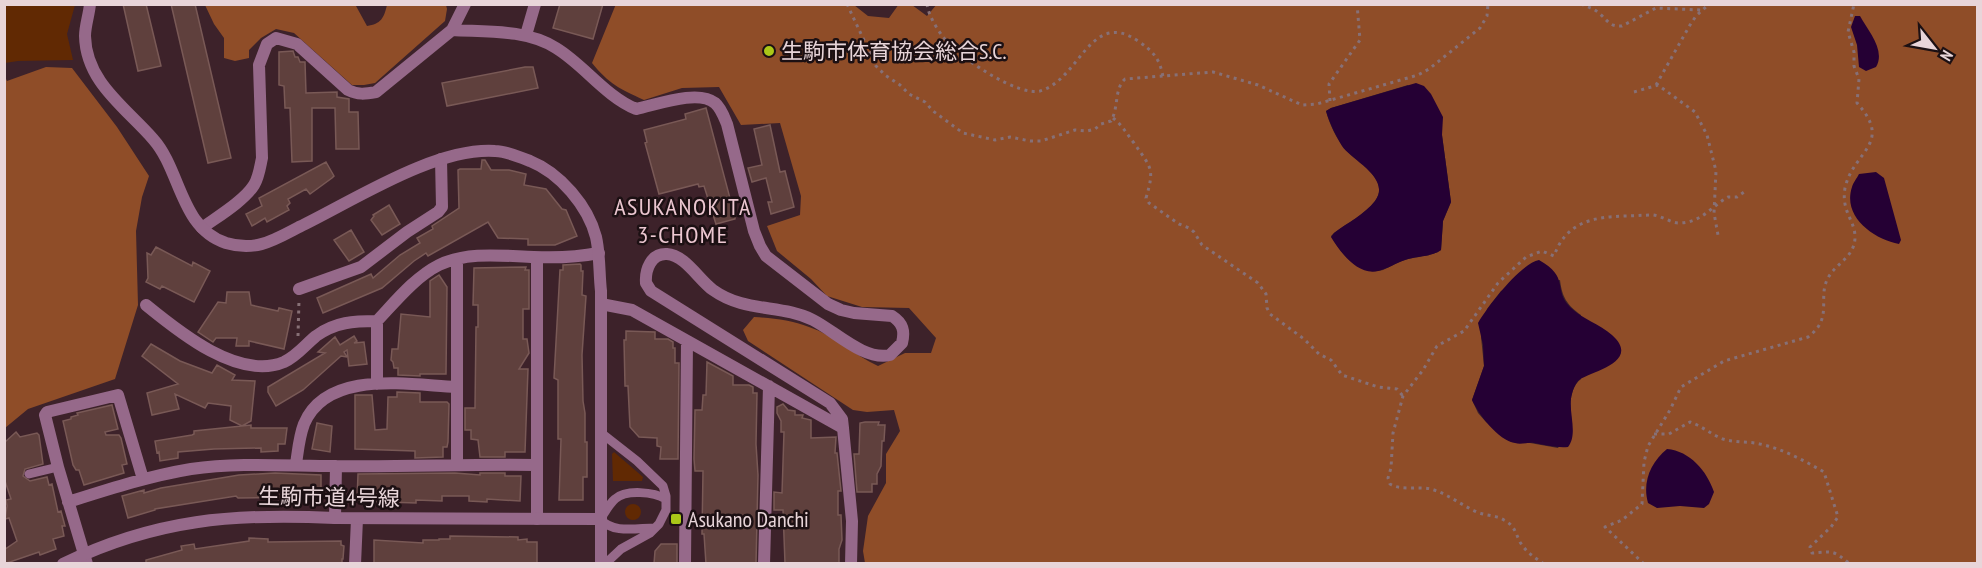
<svg xmlns="http://www.w3.org/2000/svg" width="1982" height="568" viewBox="0 0 1982 568" font-family="'PT Sans Narrow','Noto Sans JP',sans-serif">
  <rect width="100%" height="100%" fill="#3d222a"/>
  <path fill="#612903" d="M5,4L75,5L67,34L73,60L18,61L5,63Z
    M614,452L643,477L642,481H613L612,454Z
    M625 512a8 8 0 1 1 16 0a8 8 0 1 1-16 0Z"/>
  <path fill="#8f4d28" fill-rule="evenodd" d="M616,4L854,5L868,16L889,18L899,4L912,5L927,16L937,4L1977,5V563H865L863,551L868,516L886,483V454L900,431L894,410L867,412L853,410L748,341L743,330L754,317C773,318 792,320 809,327C834,335 854,355 878,366L905,353H931L936,338L909,308L862,307L827,296L811,279L777,251L767,226L800,215L801,196L780,123L741,125L719,87L682,88L644,100C620,89 609,84 592,63ZM1408,85L1442,117V135L1451,202L1443,221L1441,250C1432,257 1416,256 1405,260C1397,262 1390,267 1383,270C1360,277 1341,254 1331,236L1334,233C1348,223 1365,214 1375,201C1391,180 1356,161 1345,149C1337,140 1329,123 1326,111L1331,108ZM1560,280C1562,297 1567,305 1581,315V379C1568,389 1570,409 1572,424L1558,448L1530,443L1511,442L1486,422L1478,413L1472,400L1484,366L1481,337L1487,309L1501,291Z
    M331,5L356,6L367,26C381,24 384,18 387,5H446L447,9L445,21L375,83L364,85H352L294,33L276,29L261,38L249,50V58L235,61L224,58V38L214,24L205,5Z
    M46,67L72,68L117,127L149,176L142,197L136,231L138,305L115,379L28,409L5,428V77L7,81Z"/>
  <path fill="#250034" d="M1855,16H1860C1868,31 1886,50 1876,67L1866,71L1859,67L1857,45L1851,27Z
    M1416,83L1424,86L1431,94L1443,117L1442,135L1451,202L1443,221L1441,250C1432,257 1416,256 1405,260C1396,263 1387,269 1378,271C1358,276 1340,252 1331,237L1334,233C1347,223 1365,214 1375,201C1392,178 1351,160 1342,146C1336,136 1329,122 1326,111L1331,108Z
    M1876,172L1884,178L1901,240L1899,244C1874,239 1842,217 1852,187C1853,183 1857,178 1859,174Z
    M1539,260C1570,277 1553,290 1570,307C1582,319 1600,324 1612,335C1643,363 1587,372 1578,381C1575,385 1573,389 1572,394C1567,410 1579,433 1568,447C1556,448 1546,445 1534,443C1528,442 1521,445 1515,443C1498,440 1479,415 1472,400L1484,366L1483,345L1478,323C1488,306 1520,264 1539,260Z
    M1667,449C1690,451 1707,471 1714,492L1709,504L1704,508L1680,506L1657,508L1648,503C1642,482 1651,462 1667,449Z"/>
  <path fill="#5f403d" stroke="#795956" stroke-width="1.5" d="M123,4H146L161,66L138,71Z
    M171,4H195L231,158L208,163Z
    M560,4H603L593,39L553,28Z
    M293,51L295,57H298L300,62H305L306,93L337,92V97L349,99V112H358L359,149H336L335,108H312V161L292,162L290,108H285L284,86L279,85V52Z
    M525,67H533L538,88L447,106L442,83Z
    M706,108L735,217V219L716,224L704,186L699,187L698,184L659,194L645,143L647,142L644,130L686,119L685,114Z
    M770,125L780,172L785,171L794,207L771,214L768,202H772L766,178L752,182L748,168L762,165L754,129Z
    M482,160H485L491,170H509L526,174L524,185L546,189L562,209L566,210L577,236L555,245H528V239L498,238L488,222L428,256L426,253L414,261L382,288L323,313L317,298L371,274L373,278L400,255L420,243L417,238L433,229L432,226L459,208L458,170L460,169H481Z
    M326,162L334,176L332,178L310,194L306,189L288,199L290,203L287,206L289,210L267,222L265,218L252,226L246,214L262,206L259,198Z
    M389,205L400,224L382,235L371,220L374,216L373,215Z
    M351,230L364,252L349,261L334,240Z
    M156,247L192,266L193,262L210,271L194,302L162,286L160,289L146,282L148,278L147,253L151,255Z
    M580,264L581,265V271H583L582,295L586,296L582,355L583,401L585,413V442H587V477H583V500H559L561,439H558V380L554,378L560,270H563V265Z
    M526,267L525,270H529V309H523V339H527L529,353L519,369H528L525,452H505V457H480L478,440L471,439V430H465V408H475L476,327H478V305H473L474,268Z
    M439,275L447,287L446,374H420V376L398,375V368H394L393,362L391,360L392,349H398L401,314L430,317V281Z
    M227,292H249L251,305L278,311L279,308L292,311L284,349L249,341V346H236L237,338H216L213,342L198,332L218,302L226,303Z
    M626,331L655,332V339H668L673,342V348H675V363H679L678,459H660L661,447L657,446V438L639,437L630,427L628,386H625L624,340H626Z
    M354,336L357,341L354,343L364,342L367,364L349,366L347,350L344,352L347,357L341,356L303,390L276,406L268,392V387L325,353L318,352L335,337L340,345Z
    M151,344L180,361L212,373L217,365L235,375L232,380L255,381L251,421L242,426L230,420L231,406L208,403L205,408L175,394L179,409L152,415L147,393L178,384L142,356Z
    M707,362L733,376V385H749L753,387V393H757L756,444L758,475L756,564H706L704,534H702L703,471H695L694,459L695,410H702L703,395H706Z
    M397,392L420,393V402H447L449,404L448,442L447,447H443V457L415,458V451L355,449V395H372L375,430L387,429L388,397H397Z
    M783,404L788,410L795,411V415H803L802,418L811,420V438L836,437L835,453H837L841,491H838V515H841L842,540L839,549V564L785,563L783,510H774V492L782,493L784,432H781V421L777,413V407Z
    M112,405L118,429L105,432L106,435H119L121,438L127,464L122,465L124,473L84,485L79,470H76L73,465L63,421L71,419V417L78,415L77,413Z
    M865,422H879L878,425H885L884,441H882L881,466L877,474V484H872V492H857L854,454H859L860,423Z
    M317,423L332,426L330,452L312,449Z
    M251,425V428H287L285,444H278V451L261,452V448L214,449L178,452V458L160,461L159,452L157,453L155,441L192,435L194,434V431Z
    M16,432L20,437L37,433L39,435L43,464L25,469L23,476L30,481L47,477L49,485L52,484L58,512L61,511L65,526H62L64,536L53,539L56,549L40,555L39,552L4,564V550L17,541L9,518L5,519L7,506L6,500L11,499L4,478V443Z
    M275,473L321,475V497L238,498L236,496L155,509V510L128,518L122,496L144,490V493L161,488L239,475Z
    M455,473L480,475V473H505V476H521L520,501L487,499V502L469,501V496H442V501L416,500V503L357,501L358,474Z
    M450,536L518,537V540L527,539V542H537V563L374,564V540L423,543V540H439V539H450Z
    M249,538L268,539V542L341,541V545L344,546L343,559H342V564H146V560L182,550L181,546L194,544L195,549L249,541Z
    M661,544H677V564H654L655,551Z"/>
  <g fill="none" stroke-linecap="round" stroke-linejoin="round">
    <path stroke="#877076" stroke-width="3" stroke-dasharray="3 4.5" stroke-linecap="butt" d="M847,4L876,66L885,75L900,85L909,94L925,102L933,111L963,133L995,140L1010,137L1030,141H1041L1075,130L1087,131L1095,129L1101,124L1111,121C1119,107 1114,89 1125,79L1213,72L1258,85L1302,105L1317,104L1418,75L1429,69L1480,28L1487,16L1488,4
      M927,4C929,19 942,37 952,47C968,62 1018,96 1040,91C1080,80 1090,8 1138,41C1153,51 1160,59 1163,77
      M1581,4C1588,7 1595,9 1600,14C1608,21 1610,27 1622,26L1656,8L1701,10
      M1656,85L1690,25L1696,16L1709,4
      M1634,92L1658,85L1695,112L1707,135L1716,171L1714,213L1718,235
      M1330,101L1329,84L1360,40L1357,4
      M1113,118C1122,125 1127,134 1134,143C1151,168 1155,168 1146,198L1149,203L1179,224L1189,228L1194,232L1202,245L1258,283L1266,294L1267,308L1270,314L1304,339L1319,354L1331,360L1342,375L1378,387L1397,389L1403,396
      M298,336L299,300
      M1654,434H1669L1690,422C1702,426 1712,435 1723,439C1736,443 1748,441 1760,444C1783,449 1803,460 1824,472L1838,517L1831,527L1810,547L1812,553C1833,552 1832,549 1850,564
      M1544,564C1535,558 1526,552 1520,542C1515,532 1515,526 1504,520C1496,515 1486,516 1477,512C1461,505 1448,494 1431,489C1418,486 1401,491 1390,484L1388,478L1391,468L1393,433L1403,396L1423,370L1437,346L1464,331L1498,283L1526,257L1542,251L1554,256C1566,222 1593,217 1625,216C1634,216 1643,215 1653,215C1662,216 1671,223 1679,223C1701,223 1712,206 1728,197H1737L1744,192
      M1644,564L1605,527L1622,520L1642,504L1644,462L1648,446L1670,410L1681,387L1724,361L1808,337C1834,318 1817,298 1828,278C1836,263 1855,257 1855,237C1855,220 1841,212 1845,188C1853,151 1894,144 1857,103L1859,79L1854,66V52L1848,32L1854,4"/>
    <path stroke="#96698a" stroke-width="9" d="M600,432L637,461L663,486L666,496V510L659,524L650,533L621,549L605,564
      M29,474L58,467
      M655,528C637,528 613,534 600,519C605,513 609,504 615,499C626,489 654,492 666,499"/>
    <path stroke="#96698a" stroke-width="12" d="M452,30C486,32 526,29 556,48C584,65 605,96 636,109C656,105 698,89 715,103C721,108 724,117 727,124L754,231L760,246L766,256L828,304L841,310L854,313L892,316C903,323 905,331 902,343L890,355C864,361 835,331 813,320C781,304 745,313 713,290C699,280 685,255 667,254C651,253 645,270 646,283L651,291L830,403L842,419L843,428
      M526,35L535,4
      M202,228C217,217 244,201 254,185C259,177 260,167 262,158L259,65L267,44L276,38L297,44L348,90C358,95 365,94 376,92L452,30L465,4
      M457,259V464
      M299,289L361,267L407,232L438,212L442,207L441,159
      M601,304L632,310L843,428L852,521L851,564
      M146,305C179,332 239,381 284,362C297,356 305,345 316,336C335,322 354,321 377,321C395,302 415,277 439,265C468,251 503,256 534,257C556,258 578,257 599,253
      M377,321V384
      M296,464C298,451 299,437 304,424C327,369 409,385 456,387
      M68,502C109,489 149,476 191,469C239,462 288,466 336,466C403,467 470,464 536,465
      M335,518L336,466
      M537,519V258
      M87,564L58,467L45,415L47,412L118,395L143,479
      M355,564L357,519
      M685,564L687,341
      M764,564L769,386"/>
    <path stroke="#96698a" stroke-width="12" d="M90,4C89,15 85,26 85,36C86,82 125,107 153,139C181,170 180,228 226,243C256,252 274,240 299,227C353,201 435,147 495,151C507,151 519,157 530,161C560,173 588,206 596,237C600,255 599,273 601,291V564
      M63,564C155,519 235,513 335,518L600,519"/>
  </g>
  <g fill="#aac718" stroke="#1c1013" stroke-width="2">
    <circle cx="769" cy="51" r="6"/>
    <rect x="670" y="513" width="12" height="12" rx="3"/>
  </g>
  <g text-anchor="middle" stroke-width="5" stroke-linejoin="round" paint-order="stroke">
    <g font-size="22" fill="#e8d5d9" stroke="#1c1013" text-anchor="start">
      <text x="781" y="59">生駒市体育協会総合S.C.</text>
      <text x="688" y="527">Asukano Danchi</text>
    </g>
    <g font-size="22" fill="#e8d5d9" stroke="#1c1013">
      <text transform="translate(329 497) rotate(1)" y="8">生駒市道4号線</text>
    </g>
    <g font-size="24" letter-spacing="1.5" fill="#ecc7d1" stroke="#1c1013">
      <text x="683" y="215">ASUKANOKITA<tspan x="683" dy="28">3-CHOME</tspan></text>
    </g>
  </g>
  <rect width="1982" height="568" fill="none" stroke="#e8d5d9" stroke-width="12"/>
  <g transform="translate(1934 48) rotate(121)" stroke="#1c1013" stroke-width="4.5" paint-order="stroke">
  <path d="M0-4.5L10 22L0 15L-10 22Z" fill="#e8d5d9"/>
  <text y="-9" font-size="16" font-weight="bold" text-anchor="middle" fill="#e8d5d9">N</text>
  </g>
</svg>
